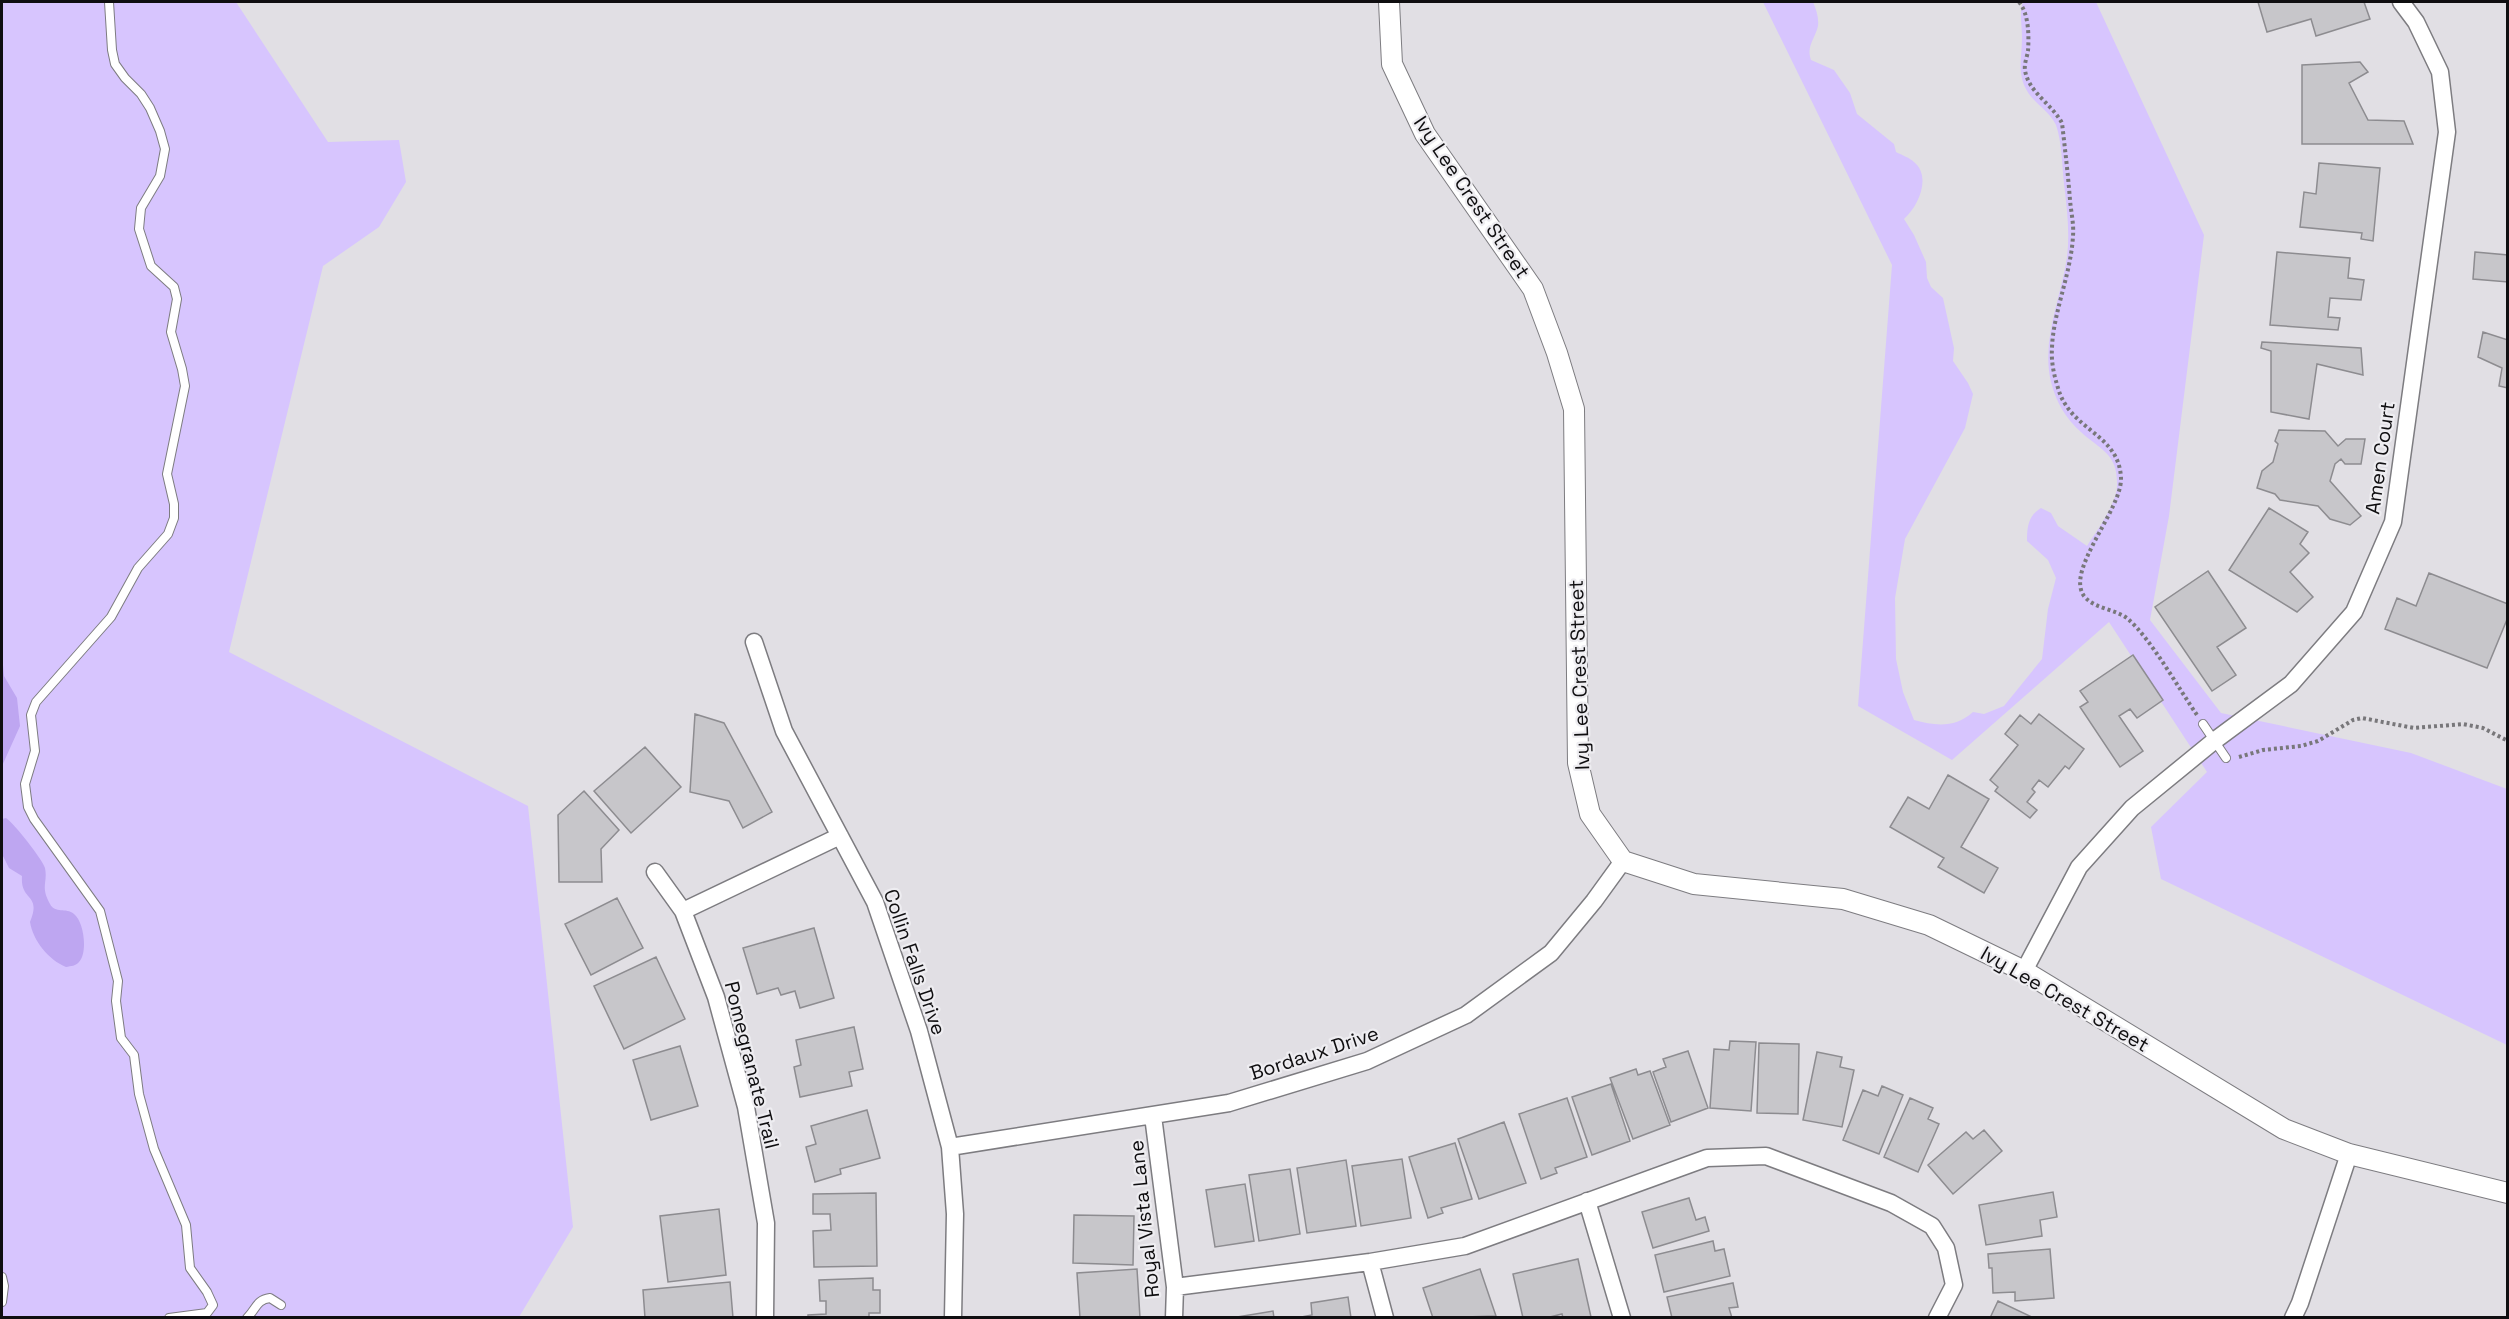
<svg xmlns="http://www.w3.org/2000/svg" width="2509" height="1319" viewBox="0 0 2509 1319" font-family="'Space Grotesk',sans-serif">
  <rect width="100%" height="100%" fill="#e1dfe4"/>
  <path fill="#d7c5fe" d="M2,2H236L328,142L399,140L406,182L379,227L323,266L229,652L528,806L573,1227L519,1317L2,1318Z
    M1763,2H1813C1816,9 1819,17 1818,26C1815,39 1806,46 1811,60L1834,70L1850,93L1857,114L1894,144L1896,152C1902,155 1910,158 1914,162C1932,177 1918,207 1904,219L1914,235L1926,262L1927,278L1931,287L1943,298L1954,348L1953,361L1968,383L1973,394L1965,428L1905,539L1895,598L1896,659L1903,692L1914,720C1936,726 1955,728 1973,712L1984,714L2004,706L2042,659L2048,609L2056,578L2048,560L2027,541C2027,527 2028,516 2041,508L2051,513L2058,526L2087,546C2097,530 2117,504 2117,485C2118,453 2100,450 2081,432C2066,419 2056,402 2051,382C2041,340 2061,298 2067,257C2070,233 2067,208 2064,184C2062,166 2062,142 2056,125C2050,112 2037,105 2029,94C2016,75 2022,59 2022,37C2022,24 2019,14 2023,2H2096L2204,235L2169,516L2150,620L2221,713L2411,753L2507,789V1045L2161,879L2151,827L2207,772L2109,622L1952,760L1858,706L1892,265Z"/>
  <path fill="#bea6f1" d="M2,654L4,676L17,698L20,726L2,766Z
    M6,818C13,822 43,860 45,868C48,883 40,886 50,904C55,914 66,907 74,914C84,922 88,952 79,962C76,966 71,966 66,967C49,960 33,941 30,922C42,893 20,902 22,876L9,868L2,854V819Z"/>
  <path fill="#c7c6ca" stroke="#8d8c90" stroke-width="1.5" d="M2258,2H2364L2370,19L2316,36L2311,19L2267,32Z
    M2360,62L2368,72L2349,83L2368,120L2404,121L2413,144H2302V65Z
    M2319,163L2380,168L2373,241L2361,239L2362,233L2300,227L2304,192L2316,194Z
    M2277,252L2350,258L2348,278L2364,280L2361,300L2330,298L2328,317L2340,318L2338,330L2270,325Z
    M2475,252L2508,255V282L2473,279Z
    M2483,332L2508,340V388L2499,386L2502,368L2478,357Z
    M2262,342L2361,348L2363,375L2317,364L2309,419L2271,412V351L2261,348Z
    M2279,430L2325,431L2338,446L2346,439H2365L2361,464H2345L2341,459L2335,464L2330,481L2361,516L2350,525L2330,519L2318,506L2280,500L2275,494L2257,488L2262,471L2273,462L2278,444L2275,441Z
    M2269,508L2308,532L2300,544L2309,553L2290,572L2313,597L2297,612L2229,570Z
    M2208,571L2246,628L2217,647L2236,675L2212,691L2155,607Z
    M2429,573L2508,604V617L2487,668L2385,629L2397,598L2416,606Z
    M2133,655L2163,700L2137,718L2130,709L2119,716L2143,751L2120,767L2080,707L2088,702L2080,691Z
    M695,714L724,723L772,812L743,828L729,801L690,792Z
    M2039,714L2084,749L2069,769L2065,766L2048,787L2039,780L2032,789L2035,792L2027,802L2037,810L2030,818L1995,791L1998,787L1990,780L2018,745L2005,734L2020,715L2031,724Z
    M645,747L681,787L631,833L594,791Z
    M1948,775L1989,799L1961,847L1998,868L1984,893L1938,867L1944,858L1890,827L1908,797L1929,809Z
    M584,791L619,830L601,849L602,882H559L558,815Z
    M617,898L643,948L591,975L565,924Z
    M814,928L834,998L800,1008L795,991L781,995L778,988L757,994L743,948Z
    M656,957L685,1019L624,1049L594,986Z
    M854,1027L863,1069L849,1072L852,1086L800,1097L794,1067L801,1065L796,1040Z
    M1730,1041L1756,1042L1751,1111L1710,1108L1714,1049L1729,1050Z
    M1759,1043L1799,1044L1798,1114L1757,1113Z
    M680,1046L698,1106L651,1120L633,1060Z
    M1688,1051L1708,1108L1671,1122L1653,1072L1666,1067L1663,1059Z
    M1817,1052L1842,1057L1840,1067L1854,1070L1842,1127L1803,1120Z
    M1636,1069L1638,1075L1650,1071L1670,1125L1633,1139L1610,1078Z
    M1611,1084L1630,1141L1592,1155L1572,1097Z
    M1882,1086L1903,1095L1879,1154L1843,1140L1863,1090L1878,1096Z
    M1567,1098L1587,1157L1555,1168L1557,1173L1541,1179L1519,1114Z
    M1910,1098L1933,1108L1928,1119L1939,1124L1918,1172L1884,1157Z
    M867,1110L880,1158L840,1169L841,1174L815,1182L806,1147L816,1144L811,1126Z
    M1504,1122L1526,1183L1479,1199L1458,1139Z
    M1984,1130L2002,1151L1953,1194L1928,1165L1966,1132L1973,1139Z
    M1455,1143L1472,1199L1441,1208L1443,1213L1428,1218L1409,1157Z
    M1402,1159L1411,1218L1361,1226L1352,1166Z
    M1346,1160L1356,1226L1307,1233L1297,1168Z
    M1290,1169L1300,1234L1259,1241L1249,1175Z
    M1245,1184L1254,1241L1215,1247L1206,1190Z
    M2053,1192L2057,1217L2040,1220L2042,1236L1986,1245L1979,1205Z
    M876,1193L877,1266L814,1267L813,1231L831,1230L830,1214H813V1194Z
    M1689,1198L1696,1220L1705,1217L1709,1231L1653,1248L1642,1212Z
    M719,1209L726,1275L668,1282L660,1216Z
    M1074,1215L1134,1216L1133,1265L1073,1263Z
    M1713,1241L1715,1251L1724,1249L1730,1276L1664,1292L1655,1255Z
    M2050,1249L2054,1298L2015,1301V1292L1993,1293L1992,1268H1989L1988,1254Z
    M1578,1259L1591,1317L1563,1318L1562,1314L1546,1318H1523L1513,1274Z
    M1137,1269L1140,1318H1080L1077,1273Z
    M1480,1269L1496,1316L1433,1318L1423,1288Z
    M873,1278V1290H880V1313H869V1318H808V1315L826,1314V1301H820L819,1280Z
    M730,1282L733,1318H645L643,1290Z
    M1733,1283L1738,1307L1729,1308L1732,1318H1672L1667,1297Z
    M1348,1297L1351,1318H1296L1312,1315L1311,1303Z
    M1998,1301L2034,1318H1990Z
    M1273,1311L1274,1318H1231Z"/>
  <g fill="none" stroke-linecap="round" stroke-linejoin="round">
    <defs>
      <path id="service" d="M109,2L112,50L115,64L125,78L141,94L150,108L160,131L165,149L160,176L141,208L139,229L151,266L174,287L177,299L171,332L182,369L185,386L167,474L174,504V518L168,534L138,568L111,617L36,702L31,715L35,751L25,784L28,807L34,819L100,911L118,981L116,1001L121,1038L134,1055L139,1094L154,1149L186,1225L190,1268L207,1292L213,1305L207,1313L169,1318
        M2203,724L2226,758
        M2,1277L4,1286L2,1302
        M247,1318C257,1308 256,1300 270,1298L281,1305"/>
      <path id="minor" d="M754,642L784,731L875,902L919,1031L950,1147L955,1214L953,1318
        M655,872L683,911L716,997L746,1107L766,1223L765,1318
        M683,911L840,836
        M2024,971L2079,867L2132,808L2214,741L2291,684L2354,612L2393,522L2447,132L2440,72L2416,22L2401,2
        M1153,1116L1175,1287L1174,1318
        M950,1147L1229,1103L1367,1061L1466,1015L1551,953L1594,901L1623,861
        M1587,1201L1622,1318
        M1370,1262L1385,1318
        M1175,1287L1370,1262L1465,1246L1707,1158L1766,1156L1891,1203L1932,1226L1946,1248L1954,1285L1937,1318
        M2293,1318L2300,1303L2349,1154"/>
      <path id="tertiary" d="M1389,2L1392,64L1425,134L1533,289L1557,353L1574,409L1578,763L1590,814L1623,861L1694,884L1843,899L1929,925L2024,971L2284,1129L2349,1154L2508,1193"/>
    </defs>
    <use href="#service" stroke="#7d7c80" stroke-width="10"/>
    <use href="#minor" stroke="#7d7c80" stroke-width="19"/>
    <use href="#tertiary" stroke="#7d7c80" stroke-width="22"/>
    <path stroke="#78777a" stroke-width="4" stroke-dasharray="3 3" stroke-linecap="butt" d="M2019,2C2029,14 2029,36 2028,51C2027,57 2024,64 2025,70C2028,92 2052,104 2062,123C2065,149 2068,174 2070,200C2071,212 2074,224 2073,236C2071,274 2053,313 2052,348C2051,362 2054,375 2058,388C2070,431 2119,433 2121,478C2122,510 2065,570 2084,596C2094,609 2116,609 2128,619C2151,639 2179,689 2197,715
      M2239,757L2263,750L2301,746L2318,741L2353,720L2362,718L2414,728L2463,724L2483,728L2508,741"/>
    <use href="#service" stroke="#fff" stroke-width="8"/>
    <use href="#minor" stroke="#fff" stroke-width="16"/>
    <use href="#tertiary" stroke="#fff" stroke-width="20"/>
  </g>
  <g text-anchor="middle" stroke-width="4.5" stroke-linejoin="round" paint-order="stroke">
    <g font-size="20" fill="#0f0e10" stroke="#eeedf1">
      <text transform="translate(1472 197) rotate(56)" y="7">Ivy Lee Crest Street</text>
      <text transform="translate(2380 458) rotate(-82)" y="7">Amen Court</text>
      <text transform="translate(1579 675) rotate(-92)" y="7">Ivy Lee Crest Street</text>
      <text transform="translate(915 962) rotate(71)" y="7">Collin Falls Drive</text>
      <text transform="translate(2065 999) rotate(30)" y="7">Ivy Lee Crest Street</text>
      <text transform="translate(1314 1053) rotate(-18)" y="7">Bordaux Drive</text>
      <text transform="translate(752 1065) rotate(76)" y="7">Pomegranate Trail</text>
      <text transform="translate(1144 1219) rotate(-96)" y="7">Royal Vista Lane</text>
    </g>
  </g>
  <rect width="2509" height="1319" fill="none" stroke="#0f0e10" stroke-width="6"/>
</svg>
